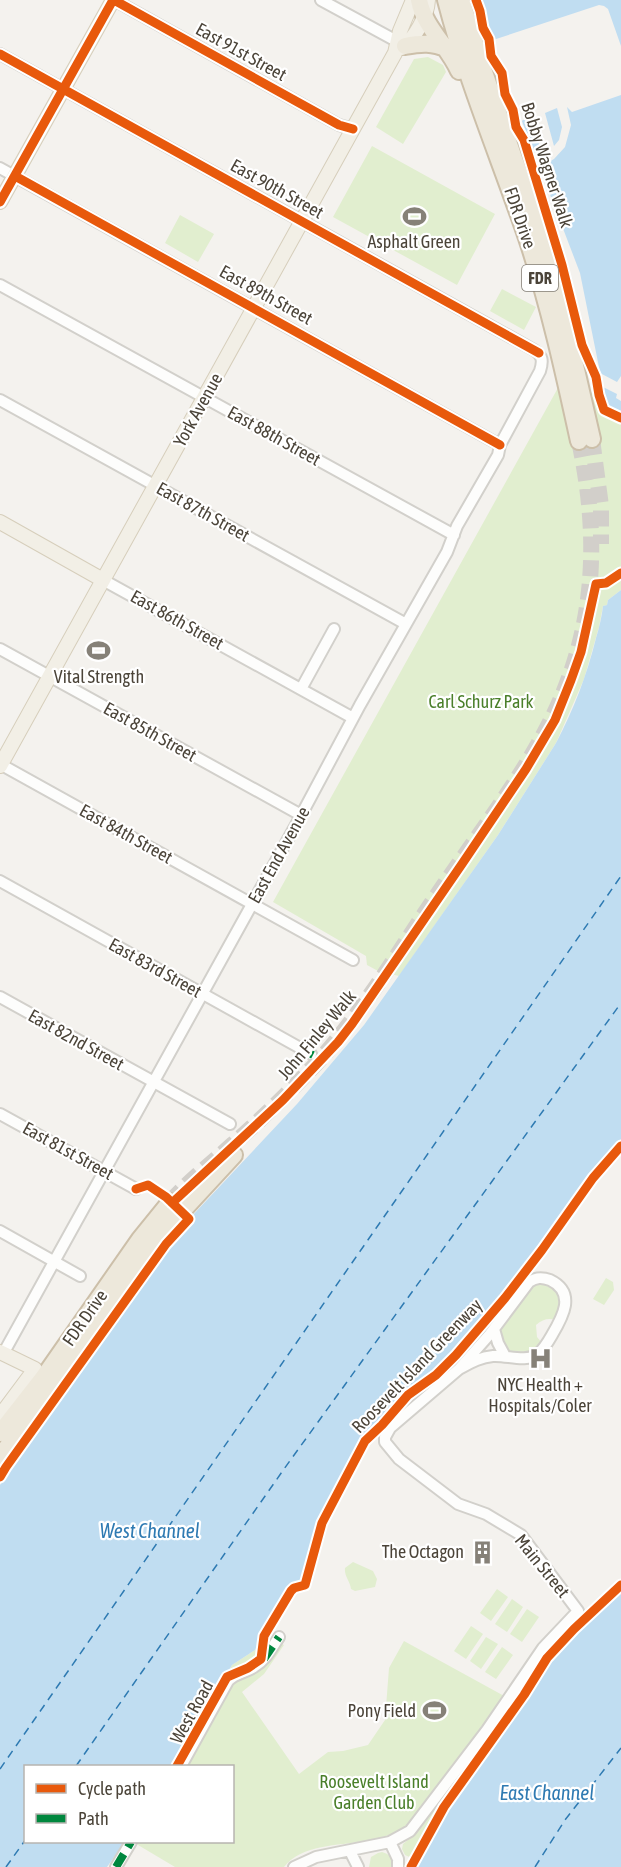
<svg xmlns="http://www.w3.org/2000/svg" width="621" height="1867" viewBox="0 0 621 1867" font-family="'Asap Condensed',sans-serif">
  <rect width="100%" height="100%" fill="#f4f2ee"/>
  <path fill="#e1eecf" d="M428,57L443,65L446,72L403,144L376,127L414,59Z
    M372,146L495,214L457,285L333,217Z
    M180,215L214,234L198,262L165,243Z
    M502,289L536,307L524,330L490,311Z
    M559,386L600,438L591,393L604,391L609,407L621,414V590L608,600L607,605L603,606L599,627L584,679L556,743L498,835L399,976L378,971L367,965L366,956L273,902Z
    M606,1278L613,1282L614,1290L604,1305L593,1299Z
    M541,1283C565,1288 561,1300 557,1320C548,1318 543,1319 536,1325L537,1337L542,1343C539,1346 536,1351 532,1353C517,1361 499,1349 500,1332C501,1323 522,1296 529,1289C532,1285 536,1284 541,1283Z
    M353,1562L373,1571L377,1579L375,1587L355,1591L351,1589C350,1581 344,1576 345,1568Z
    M497,1589L508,1597L491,1621L480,1613Z
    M512,1599L523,1607L507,1632L495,1624Z
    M591,1605L593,1608L553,1648L538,1669L443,1806L414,1859L405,1855L402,1849L403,1844L414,1835L495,1728L542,1657Z
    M527,1609L539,1617L522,1642L510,1634Z
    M471,1626L483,1634L466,1659L454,1651Z
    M263,1635L284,1645L264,1674L242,1692L299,1774L328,1752L343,1751L368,1745L385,1720L389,1668L404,1641L506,1697L406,1828C393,1834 379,1839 365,1841C338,1846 302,1844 284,1867H175L133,1842H232V1766H174L232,1665L255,1650Z
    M486,1637L498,1644L481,1669L470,1661Z
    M502,1647L513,1655L496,1679L485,1672Z
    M382,1852C390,1854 394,1859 394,1867H369L371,1857L378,1853Z"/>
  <path fill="#c0ddf1" d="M480,0H621V414L608,407L603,387L580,273L520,116Z
    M621,590V1142L579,1192L536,1258L464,1345L436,1373L405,1396L358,1448L315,1530L303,1583L291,1585L255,1650L232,1665L174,1766H26V1842H125L107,1867H0V1485L169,1248L185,1226L191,1221V1217L297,1104L364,1025L498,835L556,743C573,711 587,675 596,638C599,628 602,616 603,606L607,605L608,600Z
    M621,1588V1867H417L452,1800L490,1744L513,1716L551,1655L559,1645Z"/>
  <path fill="#f4f2ee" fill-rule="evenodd" d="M599,5L604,6L608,9L621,46V95L572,112L567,107L571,125L565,147L554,159L537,168L532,155L539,150V139L531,117L521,121L493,40ZM557,108L562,127L559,140L554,146L545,113Z
    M600,373L617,382L621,376V401L616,398L617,394L603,387Z"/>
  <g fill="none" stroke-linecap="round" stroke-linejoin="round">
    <path stroke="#2e7ab2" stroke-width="1.5" stroke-dasharray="8 6" stroke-linecap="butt" d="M76,1766L284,1469L621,1003
      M0,1769L621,876
      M6,1867L26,1839
      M535,1867L565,1820L621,1748"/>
    <path stroke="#d2cfca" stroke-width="16" stroke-dasharray="16 8" stroke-linecap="butt" d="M592,439L601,506V544
      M170,1202C190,1180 211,1164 233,1144C262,1119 289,1092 315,1065C362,1014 398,952 437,895C475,839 521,780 551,720C596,629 600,539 579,441"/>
    <defs>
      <path id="minor" d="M114,0L339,125L353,129
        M321,0L402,44
        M0,54L534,350C543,356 543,361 540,371L500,445L498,455L457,526L447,552L360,705L297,823L3,1354
        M0,168L500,445
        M0,285L454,535
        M0,400L406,624
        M103,580L353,718
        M0,649L301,815
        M301,689L334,629
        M0,764L353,960
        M0,881L311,1054
        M0,997L230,1124
        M0,1114L136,1189
        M0,1231L80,1276
        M494,1329L498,1343L505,1356
        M181,1766L228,1681C235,1673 245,1673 254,1667C266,1660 271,1649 279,1637
        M390,1842L398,1859V1867
        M350,1851L358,1867
        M116,1867L131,1842
        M294,1867L316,1857L390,1842L410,1831L487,1730L543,1648L578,1611L521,1535L486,1514L458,1504L399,1459L385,1442V1437L390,1428L459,1369L490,1334L529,1282C536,1277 542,1277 550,1280C577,1293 562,1318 552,1335C548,1342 544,1349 538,1354C525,1363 508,1355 493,1356C480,1357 470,1363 459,1369"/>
      <path id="major" d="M402,48C415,38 427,17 428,0
        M0,202L113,0
        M0,522L103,580
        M0,766L395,53L400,31L413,0
        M0,1352L35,1369L0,1416"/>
      <path id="highway" d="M419,0C424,27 448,46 459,71
        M446,0C467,81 500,159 527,238C549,304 564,372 579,441
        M461,0L482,66L554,274L592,439
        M405,46C421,43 433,42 447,49
        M0,1433L43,1378L140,1239L170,1202
        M0,1457L27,1419L63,1374L156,1242L174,1220L234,1155"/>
    </defs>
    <use href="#minor" stroke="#d2d0cb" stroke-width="14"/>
    <use href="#major" stroke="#d6cebb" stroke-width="16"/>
    <use href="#highway" stroke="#ccbfa9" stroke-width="20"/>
    <use href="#minor" stroke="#fdfdfc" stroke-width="10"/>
    <use href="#major" stroke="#f2efe6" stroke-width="14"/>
    <use href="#highway" stroke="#ede8db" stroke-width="16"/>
    <path stroke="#00873e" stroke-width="8" stroke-dasharray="15 8" stroke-linecap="butt" d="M311,1054L313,1055
      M264,1659L279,1637
      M116,1867L131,1842"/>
    <defs>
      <path id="cycleway" d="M114,0L339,125L353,129
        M476,0L480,11L483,28L489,39L491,56L502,73L505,94L513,110L516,127L524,140L562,265L582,345L596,377L599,395L604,410L621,418
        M0,54L539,353
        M15,176L500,445
        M0,202L113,0
        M172,1203L283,1100L338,1042L352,1024L462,864L526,769L555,720L571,680L581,652L596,584L606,583L621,573
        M0,1477L6,1467L166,1244L189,1219L166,1197L148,1185L136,1189
        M177,1766L227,1677L248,1668L261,1659L264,1636L291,1591L294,1588L305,1585L322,1523L365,1441L382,1425L408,1395L436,1375L456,1355L505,1298L542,1250L593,1178L621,1146
        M411,1867L444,1807L524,1695L547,1658L574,1629L621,1585"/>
    </defs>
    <use href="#cycleway" stroke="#fff" stroke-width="13"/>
    <use href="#cycleway" stroke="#e8590c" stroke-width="9"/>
  </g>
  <defs>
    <symbol id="stadium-bare" viewBox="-9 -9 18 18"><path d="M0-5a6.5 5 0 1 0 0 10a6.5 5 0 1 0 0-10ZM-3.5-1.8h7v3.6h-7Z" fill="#868178" stroke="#fff" stroke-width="2.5" paint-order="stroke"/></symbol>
    <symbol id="hospital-bare" viewBox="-9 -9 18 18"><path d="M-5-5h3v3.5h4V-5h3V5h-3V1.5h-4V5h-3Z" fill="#868178" stroke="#fff" stroke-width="2.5" paint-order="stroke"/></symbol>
    <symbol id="building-bare" viewBox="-9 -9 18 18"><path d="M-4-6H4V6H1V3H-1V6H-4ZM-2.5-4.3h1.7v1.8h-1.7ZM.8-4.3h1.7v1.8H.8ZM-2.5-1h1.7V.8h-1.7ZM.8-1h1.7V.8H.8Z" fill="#868178" stroke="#fff" stroke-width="2.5" paint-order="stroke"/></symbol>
  </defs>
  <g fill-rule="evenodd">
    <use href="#stadium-bare" x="398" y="200" width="33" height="33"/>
    <use href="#stadium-bare" x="82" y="634" width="33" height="33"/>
    <use href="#hospital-bare" x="524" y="1342" width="33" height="33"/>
    <use href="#building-bare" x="466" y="1536" width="33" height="33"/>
    <use href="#stadium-bare" x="418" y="1694" width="33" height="33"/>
  </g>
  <g text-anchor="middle" stroke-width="4.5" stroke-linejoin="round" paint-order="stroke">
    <rect fill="#fff" stroke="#817c74" stroke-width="1.5" x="522" y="265" width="36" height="26" rx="4.5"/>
    <g font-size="16" font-weight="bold" fill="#4b4439">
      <text x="540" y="284">FDR</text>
    </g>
    <g font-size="18" fill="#4b4439" stroke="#fff">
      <text transform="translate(241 52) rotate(29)" y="6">East 91st Street</text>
      <text transform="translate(547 165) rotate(72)" y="6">Bobby Wagner Walk</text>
      <text transform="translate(277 189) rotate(29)" y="6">East 90th Street</text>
      <text transform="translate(520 218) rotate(71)" y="6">FDR Drive</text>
      <text transform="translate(266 295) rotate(29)" y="6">East 89th Street</text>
      <text transform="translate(198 410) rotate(-61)" y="6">York Avenue</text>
      <text transform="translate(274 436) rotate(29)" y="6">East 88th Street</text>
      <text transform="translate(203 512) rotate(29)" y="6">East 87th Street</text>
      <text transform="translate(177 620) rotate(29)" y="6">East 86th Street</text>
      <text transform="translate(150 732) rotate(29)" y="6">East 85th Street</text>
      <text transform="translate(126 834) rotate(29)" y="6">East 84th Street</text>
      <text transform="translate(279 855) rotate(-61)" y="6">East End Avenue</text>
      <text transform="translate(155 968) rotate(29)" y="6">East 83rd Street</text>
      <text transform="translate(317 1035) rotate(-50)" y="6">John Finley Walk</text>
      <text transform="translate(76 1040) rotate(29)" y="6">East 82nd Street</text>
      <text transform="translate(68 1151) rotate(29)" y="6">East 81st Street</text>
      <text transform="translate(85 1318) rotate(-55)" y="6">FDR Drive</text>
      <text transform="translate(417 1366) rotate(-46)" y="6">Roosevelt Island Greenway</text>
      <text transform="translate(542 1566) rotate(51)" y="6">Main Street</text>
      <text transform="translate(192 1712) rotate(-61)" y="6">West Road</text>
    </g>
    <g font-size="18" fill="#4b4439" stroke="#fff">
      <text x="414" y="248">Asphalt Green</text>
      <text x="99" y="683">Vital Strength</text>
      <text x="540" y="1391">NYC Health +<tspan x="540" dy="21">Hospitals/Coler</tspan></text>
      <text x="464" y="1558" text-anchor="end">The Octagon</text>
      <text x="416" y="1717" text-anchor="end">Pony Field</text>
    </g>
    <g font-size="18" fill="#4a7f2a" stroke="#fff">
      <text x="481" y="708">Carl Schurz Park</text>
      <text x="374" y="1788">Roosevelt Island<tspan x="374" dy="21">Garden Club</tspan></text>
    </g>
    <g font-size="20" font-style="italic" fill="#2e7ab2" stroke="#fff">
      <text x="150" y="1538">West Channel</text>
      <text x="547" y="1800">East Channel</text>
    </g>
  </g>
  <rect x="24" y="1765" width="210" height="78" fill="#ffffff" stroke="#b7b4b0" stroke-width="1.5"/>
  <rect x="36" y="1784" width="30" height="9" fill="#e8590c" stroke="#b7b4b0" stroke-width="1.5"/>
  <text x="78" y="1795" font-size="18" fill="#4b4439">Cycle path</text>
  <rect x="36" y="1814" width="30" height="9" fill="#00873e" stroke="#b7b4b0" stroke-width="1.5"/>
  <text x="78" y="1825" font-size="18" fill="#4b4439">Path</text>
</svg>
